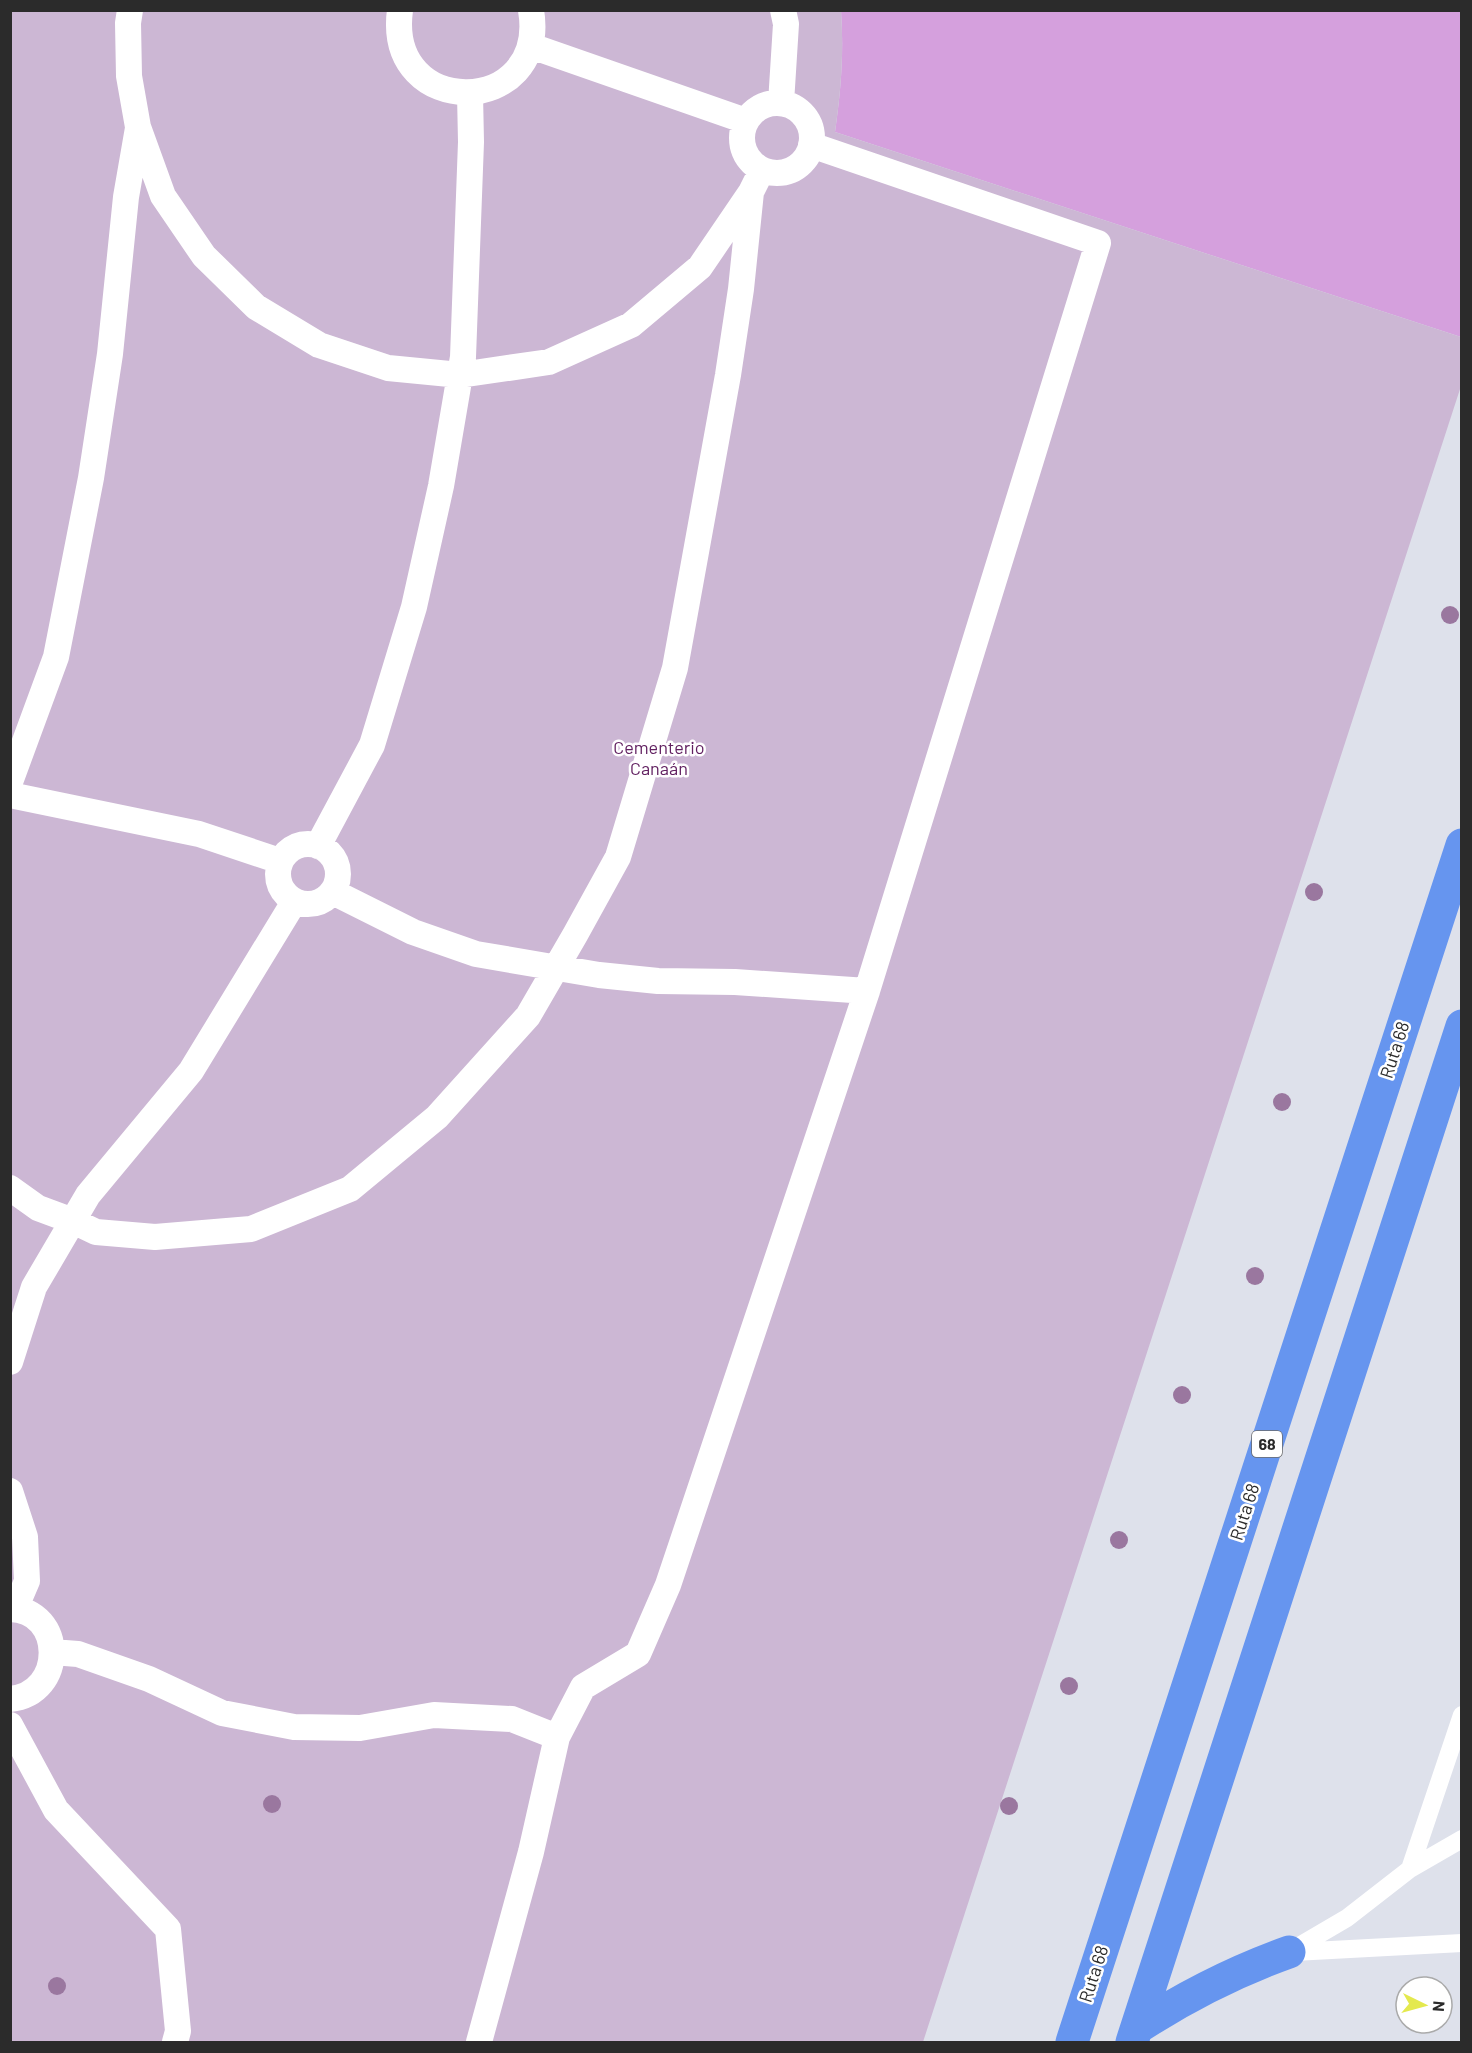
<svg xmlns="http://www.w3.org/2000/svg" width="1472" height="2053" viewBox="0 0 1472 2053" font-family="Barlow,sans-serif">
  <rect width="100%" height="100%" fill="#dee1eb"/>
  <path fill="#d5a0dd" d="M841,11H1461V337L835,132C841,91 844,52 841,11Z"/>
  <path fill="#ccb7d4" d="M11,11H841C844,52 841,91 835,132L1461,337V386L923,2042H11Z"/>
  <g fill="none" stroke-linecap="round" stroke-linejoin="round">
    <path stroke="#fff" stroke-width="18" d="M1410,1869L1462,1715
      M1289,1952L1347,1918L1410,1869L1462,1839
      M1294,1952L1462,1943"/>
    <path stroke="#fff" stroke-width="26" d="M130,10L128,23L129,76L138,127L163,196L204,256L256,307L319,345L388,368L460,375L549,362L631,325L700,267L751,192L762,170
      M400,10C385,121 549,118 531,10
      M531,46L746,121
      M781,103L786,24L783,10
      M742 138a35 35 0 1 1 70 0a35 35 0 1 1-70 0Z
      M10,782L56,657L91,478L110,354L126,197L138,128
      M10,795L199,834L280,861
      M278 874a30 30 0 1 1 60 0a30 30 0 1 1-60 0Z
      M318,846L372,745L414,607L441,486L463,357L471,142L470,94
      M333,892L413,932L476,954L599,975L658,981L735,982L867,991
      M10,1188L38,1208L73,1221L96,1232L155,1237L251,1229L350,1189L437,1117L528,1016L575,935L618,857L675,668L728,375L741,289L751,192
      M10,1362L34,1287L88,1195L191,1071L294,902
      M10,1491L25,1537L27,1581L15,1609
      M10,1609C65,1610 66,1694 10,1699
      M52,1652L78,1654L149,1679L222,1713L294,1727L360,1728L434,1715L512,1719L557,1737
      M10,1725L56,1810L168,1929L178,2031L175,2042
      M479,2042L531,1852L557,1737L583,1687L638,1654L668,1585L867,991L1098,243L811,145"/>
    <path stroke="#6695ef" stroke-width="33" d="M1137,2028C1186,1996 1233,1972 1289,1952
      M1072,2042L1462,845
      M1132,2042L1462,1026"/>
  </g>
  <g fill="#9a779f">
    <circle cx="1450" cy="615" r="9"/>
    <circle cx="1314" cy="892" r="9"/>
    <circle cx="1282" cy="1102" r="9"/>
    <circle cx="1255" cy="1276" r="9"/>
    <circle cx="1182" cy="1395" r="9"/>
    <circle cx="1119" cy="1540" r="9"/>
    <circle cx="1069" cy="1686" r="9"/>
    <circle cx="272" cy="1804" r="9"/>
    <circle cx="1009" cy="1806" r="9"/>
    <circle cx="57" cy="1986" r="9"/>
  </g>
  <g text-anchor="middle" stroke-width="5" stroke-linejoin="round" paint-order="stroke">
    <rect fill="#fff" stroke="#6b6b6b" stroke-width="1.5" x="1252" y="1431" width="30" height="26" rx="4.5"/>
    <g font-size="16" font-weight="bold" fill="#2b2b2b">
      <text x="1267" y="1450">68</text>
    </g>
    <g font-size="18" fill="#622161" stroke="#fff">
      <text x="659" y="754">Cementerio<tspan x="659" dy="21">Canaán</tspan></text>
    </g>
    <g font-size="18" fill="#2b2b2b" stroke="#fff">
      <text transform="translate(1395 1050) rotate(-72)" y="6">Ruta 68</text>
      <text transform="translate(1245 1512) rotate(-72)" y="6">Ruta 68</text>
      <text transform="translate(1094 1974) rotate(-72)" y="6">Ruta 68</text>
    </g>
  </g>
  <rect width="1472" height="2053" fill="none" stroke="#2b2b2b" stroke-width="24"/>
  <g transform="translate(1424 2005) rotate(95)"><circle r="28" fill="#ffffff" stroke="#aaaaaa" stroke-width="1.5"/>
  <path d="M0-4.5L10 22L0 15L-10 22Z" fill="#e4e94e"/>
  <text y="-9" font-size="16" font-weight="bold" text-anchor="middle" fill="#2b2b2b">N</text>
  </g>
</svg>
